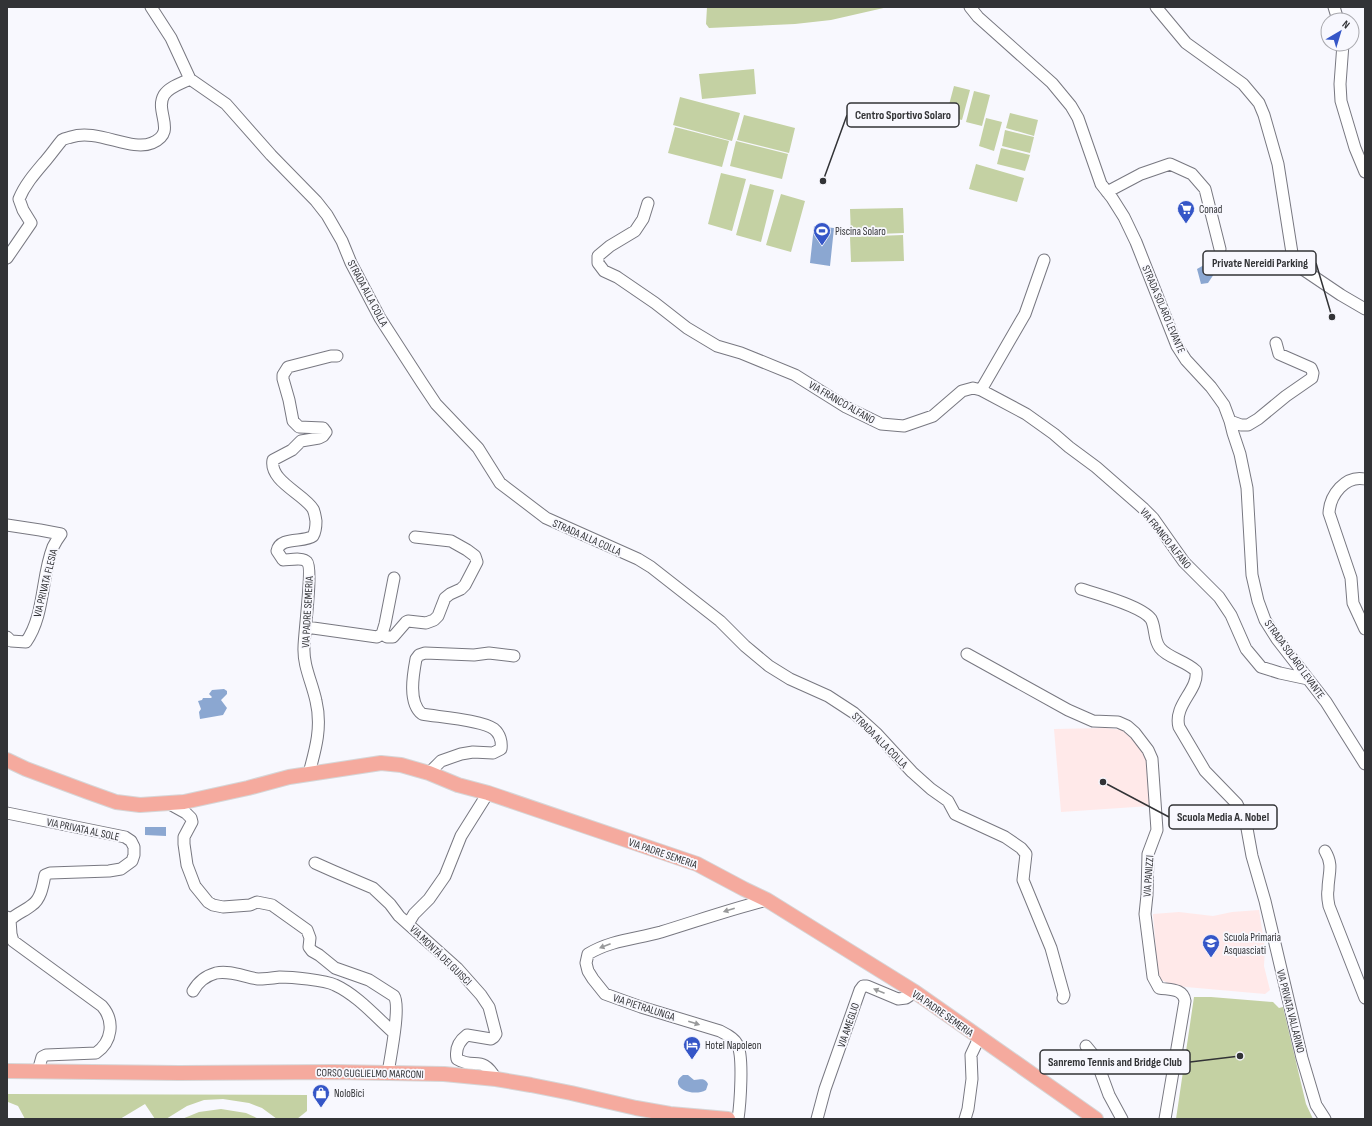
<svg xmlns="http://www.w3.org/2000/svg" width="1372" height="1126" viewBox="0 0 1372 1126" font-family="'Sofia Sans Condensed',sans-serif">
  <rect width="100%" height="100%" fill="#f8f8fe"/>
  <path fill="#ffe9e9" d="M1105,728L1124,730L1138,742L1147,759L1150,806L1061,812L1054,729Z
    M1259,910L1265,948L1264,966L1270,990L1265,994L1186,987L1173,985L1161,980L1158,971L1156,951L1153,914L1179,912L1213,916L1232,912Z"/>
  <path fill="#c4d1a3" d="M707,7H888L831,20L795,24L709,28L706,24Z
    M754,69L756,94L702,99L699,74Z
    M954,86L970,90L962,120L946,116Z
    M974,91L990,95L982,126L966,122Z
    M680,97L740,113L732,141L673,125Z
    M1010,113L1038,120L1034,136L1006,128Z
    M744,115L795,128L789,153L737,140Z
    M986,118L1002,122L994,151L979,146Z
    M675,127L729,141L722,167L668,153Z
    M1005,130L1034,137L1030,153L1002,146Z
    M736,141L788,154L782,179L730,166Z
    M1001,148L1030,155L1025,171L997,164Z
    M976,164L1024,178L1017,202L969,189Z
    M721,173L746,179L732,231L708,224Z
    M750,184L774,190L761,242L736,235Z
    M781,194L805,201L791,252L766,245Z
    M903,208L904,233L851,235L850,209Z
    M903,235L904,261L851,262L850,237Z
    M1194,997H1211L1273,1002L1279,1008L1283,1007L1306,1104L1313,1119H1176Z
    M7,1094L307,1095V1111L297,1119H277L262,1108L249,1103L223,1099L204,1100L187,1106L166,1119H155L145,1104L120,1119H25L18,1106L8,1102Z
    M221,1109L246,1113L259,1119H182L199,1112Z"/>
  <path fill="#8ba7d1" d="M814,226L834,228L830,266L810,263Z
    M1204,265L1213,270L1214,274L1208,283L1201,284L1197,269Z
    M224,689L227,691V694L221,700L227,708L223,715L200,719L199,712L201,709L198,701L202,700L203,698H211L212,697L209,694L212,690Z
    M145,827H166V836L145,835Z
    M683,1075H688L694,1080C701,1080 704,1077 708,1084L706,1090C692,1098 667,1086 683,1075Z"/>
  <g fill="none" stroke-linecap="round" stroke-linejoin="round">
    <defs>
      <path id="minor" d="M151,7L171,38L190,79L226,104L271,155L316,201L327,215L342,241L351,263L380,318L422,383L436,404L478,448L500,483L546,518L638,559L651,567L720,621L745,646L769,666L790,679L828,696L854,713L876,733L912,772L931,789L948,801L955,814L1005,837L1021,848L1026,854L1023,880L1051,948L1064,995L1063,998
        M970,7L978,17L1052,83L1071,106L1078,118L1101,184L1112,198L1124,217L1136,242L1177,346L1186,360L1211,387L1219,398L1224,405L1230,421L1233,433L1240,454L1247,488L1252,575L1258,601L1265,620L1277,639L1326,702L1365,764
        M1156,7L1186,43L1243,84L1259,103L1264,115L1278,164L1292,253L1298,266L1341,295L1365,309
        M1334,7L1338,20
        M1343,44L1340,84L1341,101L1355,148L1365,172
        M1107,192L1141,174L1170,164L1192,174L1205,189L1220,249
        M648,203L643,219L635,231L610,246L598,256V263L604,271L617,277L655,303L687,328L717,346L741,353L795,375L846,407L881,424L904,426L933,416L962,391L973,388L981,390L1026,414L1054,434L1069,447L1096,467L1144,509L1153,518L1184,562L1219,597L1231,615L1246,649L1261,667L1280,673L1308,679
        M7,258L31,223L23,210L19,199C25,184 36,172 47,159C52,153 57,146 62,140C65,138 68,138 71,137C97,128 131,152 152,143C178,132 154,112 164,95C169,87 182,83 190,79
        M981,390L1025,314L1044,260
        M1230,421L1241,425H1248L1258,419L1286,396L1312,378L1313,373L1311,368L1279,354L1276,343
        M1365,479C1345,475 1330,495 1329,513L1351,578L1353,603L1365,629
        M7,525L40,530L61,534C58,538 55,543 53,547C41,577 45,615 26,642L11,641L7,637
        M1081,589C1097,594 1142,606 1151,619C1156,628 1153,639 1160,648C1168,658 1186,661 1196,671C1199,690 1173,705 1179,727L1205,771L1237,804L1246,823L1252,856L1265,901L1302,1058L1316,1105L1325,1119
        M306,627L377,637L382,634L385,624L394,578
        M382,634L387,637H393L406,622L408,621L426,623L434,620L438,616L445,598L450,594L461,589L465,585L477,562L475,556L467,550L451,541L415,537
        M967,654L1068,710L1093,721L1118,722L1127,726L1135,733L1148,750L1152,759L1157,830L1148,854L1147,895L1145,914L1153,977L1159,988C1170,990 1183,988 1185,1001L1165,1119
        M309,773C316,748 322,726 316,701C312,682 303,666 304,647C304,635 313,568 307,562C303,557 289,560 283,560L277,551C280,536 304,543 313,536C316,531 316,526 316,521C315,516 315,513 313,509C304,494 269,481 273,460L292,450L301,441L319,438L323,436L326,432L323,428L299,427L293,421L289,400L283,379V375L288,367L331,356H337
        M429,773L441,761L461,754L473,752L493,753L501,749C502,742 500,734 494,729C482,720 439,717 422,714C408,703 413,675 416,659L419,655L425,653L474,655L489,653L514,656
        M168,803L186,813L191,818L192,822L184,837V844L187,865L195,886L208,902L213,905L223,907L250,905L257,902L272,905L307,930L310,938L309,947L312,951L319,955L335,968L369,980L394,996C401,1006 390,1059 388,1073
        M7,813L125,837L131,841L134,847V855L132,861L121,869L109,871L50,873L45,875C43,885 41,899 32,905C25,911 17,913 10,920
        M1325,851C1334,866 1328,874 1328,890C1327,895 1328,901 1329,906L1365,998
        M315,863L333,871L373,888L390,904L399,916L457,968L481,995L489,1007L496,1034L494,1037L491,1039L467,1035C459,1041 455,1049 457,1059C475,1070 482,1054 496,1079
        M7,917L10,920L11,934L13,941L102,1006C115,1021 112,1042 96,1053L46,1055L42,1057L38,1071
        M408,924L414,914L429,899L445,876L461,836L488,793
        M193,991C198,982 205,976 216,973C230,970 244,977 258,979C265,979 273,978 280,977C291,977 325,980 335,985C357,995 376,1017 394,1033
        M1086,1046L1095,1057L1109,1095L1122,1119
        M738,1119C740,1105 744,1055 737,1044C734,1038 726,1034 720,1031L641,1007L605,994L593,979L588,971L586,963L588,954C611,940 636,939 661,932C697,921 731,909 767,900
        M817,1119L825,1089L860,990L863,986H867L898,999L906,998L915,992
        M965,1119L968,1109L972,1079L971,1055L979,1038"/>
      <path id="major" d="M7,760L26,769L88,792L116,802L140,805L184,802L248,788L289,777L381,763L401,765L429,773L458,785L488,793L697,864L744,889L767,900L915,992L1096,1119
        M7,1071L179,1073L334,1072L444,1074L496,1079L531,1085L571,1093L636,1108L670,1114L728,1119"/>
    </defs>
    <use href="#minor" stroke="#787881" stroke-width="13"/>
    <use href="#major" stroke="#d6d6d7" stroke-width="16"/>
    <use href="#minor" stroke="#fff" stroke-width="11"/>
    <use href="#major" stroke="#f5aa9e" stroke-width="14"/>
  </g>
  <defs><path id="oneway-solid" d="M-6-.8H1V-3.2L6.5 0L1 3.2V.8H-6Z"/></defs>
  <g fill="#98999a">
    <use href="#oneway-solid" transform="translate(729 910) rotate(163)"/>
    <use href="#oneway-solid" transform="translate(605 946) rotate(159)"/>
    <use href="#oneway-solid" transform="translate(879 991) rotate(-158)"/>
    <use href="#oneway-solid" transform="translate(694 1023) rotate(17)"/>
  </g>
  <defs>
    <symbol id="supermarket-pin" viewBox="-11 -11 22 30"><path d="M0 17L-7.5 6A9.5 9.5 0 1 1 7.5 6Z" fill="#3556c7" stroke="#f8f8fe"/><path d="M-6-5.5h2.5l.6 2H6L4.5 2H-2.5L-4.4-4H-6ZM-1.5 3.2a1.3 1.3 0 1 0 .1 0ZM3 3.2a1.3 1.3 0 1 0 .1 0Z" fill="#fff"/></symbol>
    <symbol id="stadium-pin" viewBox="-11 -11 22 30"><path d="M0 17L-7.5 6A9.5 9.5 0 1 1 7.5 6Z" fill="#3556c7" stroke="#f8f8fe"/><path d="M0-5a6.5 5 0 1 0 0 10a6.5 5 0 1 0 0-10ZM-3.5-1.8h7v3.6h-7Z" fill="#fff"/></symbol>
    <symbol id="school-pin" viewBox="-11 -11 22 30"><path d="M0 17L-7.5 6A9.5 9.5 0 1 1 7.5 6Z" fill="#3556c7" stroke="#f8f8fe"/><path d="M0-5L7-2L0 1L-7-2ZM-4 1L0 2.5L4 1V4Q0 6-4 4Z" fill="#fff"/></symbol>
    <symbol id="hotel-pin" viewBox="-11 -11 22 30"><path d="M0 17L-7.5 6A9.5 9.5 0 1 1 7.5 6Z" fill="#3556c7" stroke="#f8f8fe"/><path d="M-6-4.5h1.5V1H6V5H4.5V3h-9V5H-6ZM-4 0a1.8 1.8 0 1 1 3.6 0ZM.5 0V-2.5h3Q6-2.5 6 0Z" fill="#fff"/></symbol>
    <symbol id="shop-pin" viewBox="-11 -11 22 30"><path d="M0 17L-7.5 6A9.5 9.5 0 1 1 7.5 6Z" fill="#3556c7" stroke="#f8f8fe"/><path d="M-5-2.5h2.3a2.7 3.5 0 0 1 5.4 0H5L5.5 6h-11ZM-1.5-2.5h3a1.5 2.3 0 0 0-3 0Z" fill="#fff"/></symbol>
  </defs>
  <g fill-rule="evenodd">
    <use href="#supermarket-pin" x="1176" y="199" width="20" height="27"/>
    <use href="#stadium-pin" x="812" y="221" width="20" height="27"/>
    <use href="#school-pin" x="1201" y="933" width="20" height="27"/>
    <use href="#hotel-pin" x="682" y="1035" width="20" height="27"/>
    <use href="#shop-pin" x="311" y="1083" width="20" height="27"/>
  </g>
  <g text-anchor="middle" stroke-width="3.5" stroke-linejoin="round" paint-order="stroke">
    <g font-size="11" fill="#323336" stroke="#f8f8fe" text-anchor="start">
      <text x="1199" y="213">Conad</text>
      <text x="835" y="235">Piscina Solaro</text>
      <text x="1224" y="941">Scuola Primaria<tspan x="1224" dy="13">Asquasciati</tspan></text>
      <text x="705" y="1049">Hotel Napoleon</text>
      <text x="334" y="1097">NoloBici</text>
    </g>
    <g font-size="11" fill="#323336" stroke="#f8f8fe">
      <text transform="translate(368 293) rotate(62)" y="4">STRADA ALLA COLLA</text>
      <text transform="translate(1164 309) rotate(67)" y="4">STRADA SOLARO LEVANTE</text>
      <text transform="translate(842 402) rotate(30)" y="4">VIA FRANCO ALFANO</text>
      <text transform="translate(587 537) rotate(24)" y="4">STRADA ALLA COLLA</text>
      <text transform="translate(1166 538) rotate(51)" y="4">VIA FRANCO ALFANO</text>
      <text transform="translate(45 583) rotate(-76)" y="4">VIA PRIVATA FLESIA</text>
      <text transform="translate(307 612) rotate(-87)" y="4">VIA PADRE SEMERIA</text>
      <text transform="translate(1295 659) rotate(54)" y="4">STRADA SOLARO LEVANTE</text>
      <text transform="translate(880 740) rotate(45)" y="4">STRADA ALLA COLLA</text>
      <text transform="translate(83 829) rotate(12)" y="4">VIA PRIVATA AL SOLE</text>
      <text transform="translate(663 853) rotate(19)" y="4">VIA PADRE SEMERIA</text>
      <text transform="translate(1148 876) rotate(-86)" y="4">VIA PANIZZI</text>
      <text transform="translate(441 955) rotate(44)" y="4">VIA MONTÀ DEI GUISCI</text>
      <text transform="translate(644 1007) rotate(18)" y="4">VIA PIETRALUNGA</text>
      <text transform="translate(1291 1011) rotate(76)" y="4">VIA PRIVATA VALLARINO</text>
      <text transform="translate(943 1013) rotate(35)" y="4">VIA PADRE SEMERIA</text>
      <text transform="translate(848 1025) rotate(-71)" y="4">VIA AMEGLIO</text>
      <text transform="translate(370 1073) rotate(1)" y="4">CORSO GUGLIELMO MARCONI</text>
    </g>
  </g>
  <path fill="none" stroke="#323336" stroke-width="1.5" d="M823 181L847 115M1332 317L1316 263M1103 782L1169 817M1240 1056L1190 1062"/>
  <g fill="#323336" stroke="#f8f8fe" stroke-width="1.5">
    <circle cx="823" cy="181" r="4"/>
    <circle cx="1332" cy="317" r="4"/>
    <circle cx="1103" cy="782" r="4"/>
    <circle cx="1240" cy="1056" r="4"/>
  </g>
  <g fill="#f8f8fe" stroke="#323336" stroke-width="1.5">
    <rect x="847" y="103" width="112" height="24" rx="4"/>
    <rect x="1203" y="251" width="113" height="24" rx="4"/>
    <rect x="1169" y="805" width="108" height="24" rx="4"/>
    <rect x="1040" y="1050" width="150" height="24" rx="4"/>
  </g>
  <g font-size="12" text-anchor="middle" font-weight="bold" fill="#323336">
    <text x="903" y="119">Centro Sportivo Solaro</text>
    <text x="1260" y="267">Private Nereidi Parking</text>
    <text x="1223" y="821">Scuola Media A. Nobel</text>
    <text x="1115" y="1066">Sanremo Tennis and Bridge Club</text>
  </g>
  <rect width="1372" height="1126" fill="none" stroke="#323336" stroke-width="16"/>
  <g transform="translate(1340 32) rotate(38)"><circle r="19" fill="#f8f8fe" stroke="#a9a9ae"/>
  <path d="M0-3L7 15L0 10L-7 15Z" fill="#3556c7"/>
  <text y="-6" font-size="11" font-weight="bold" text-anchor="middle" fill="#323336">N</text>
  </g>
</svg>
